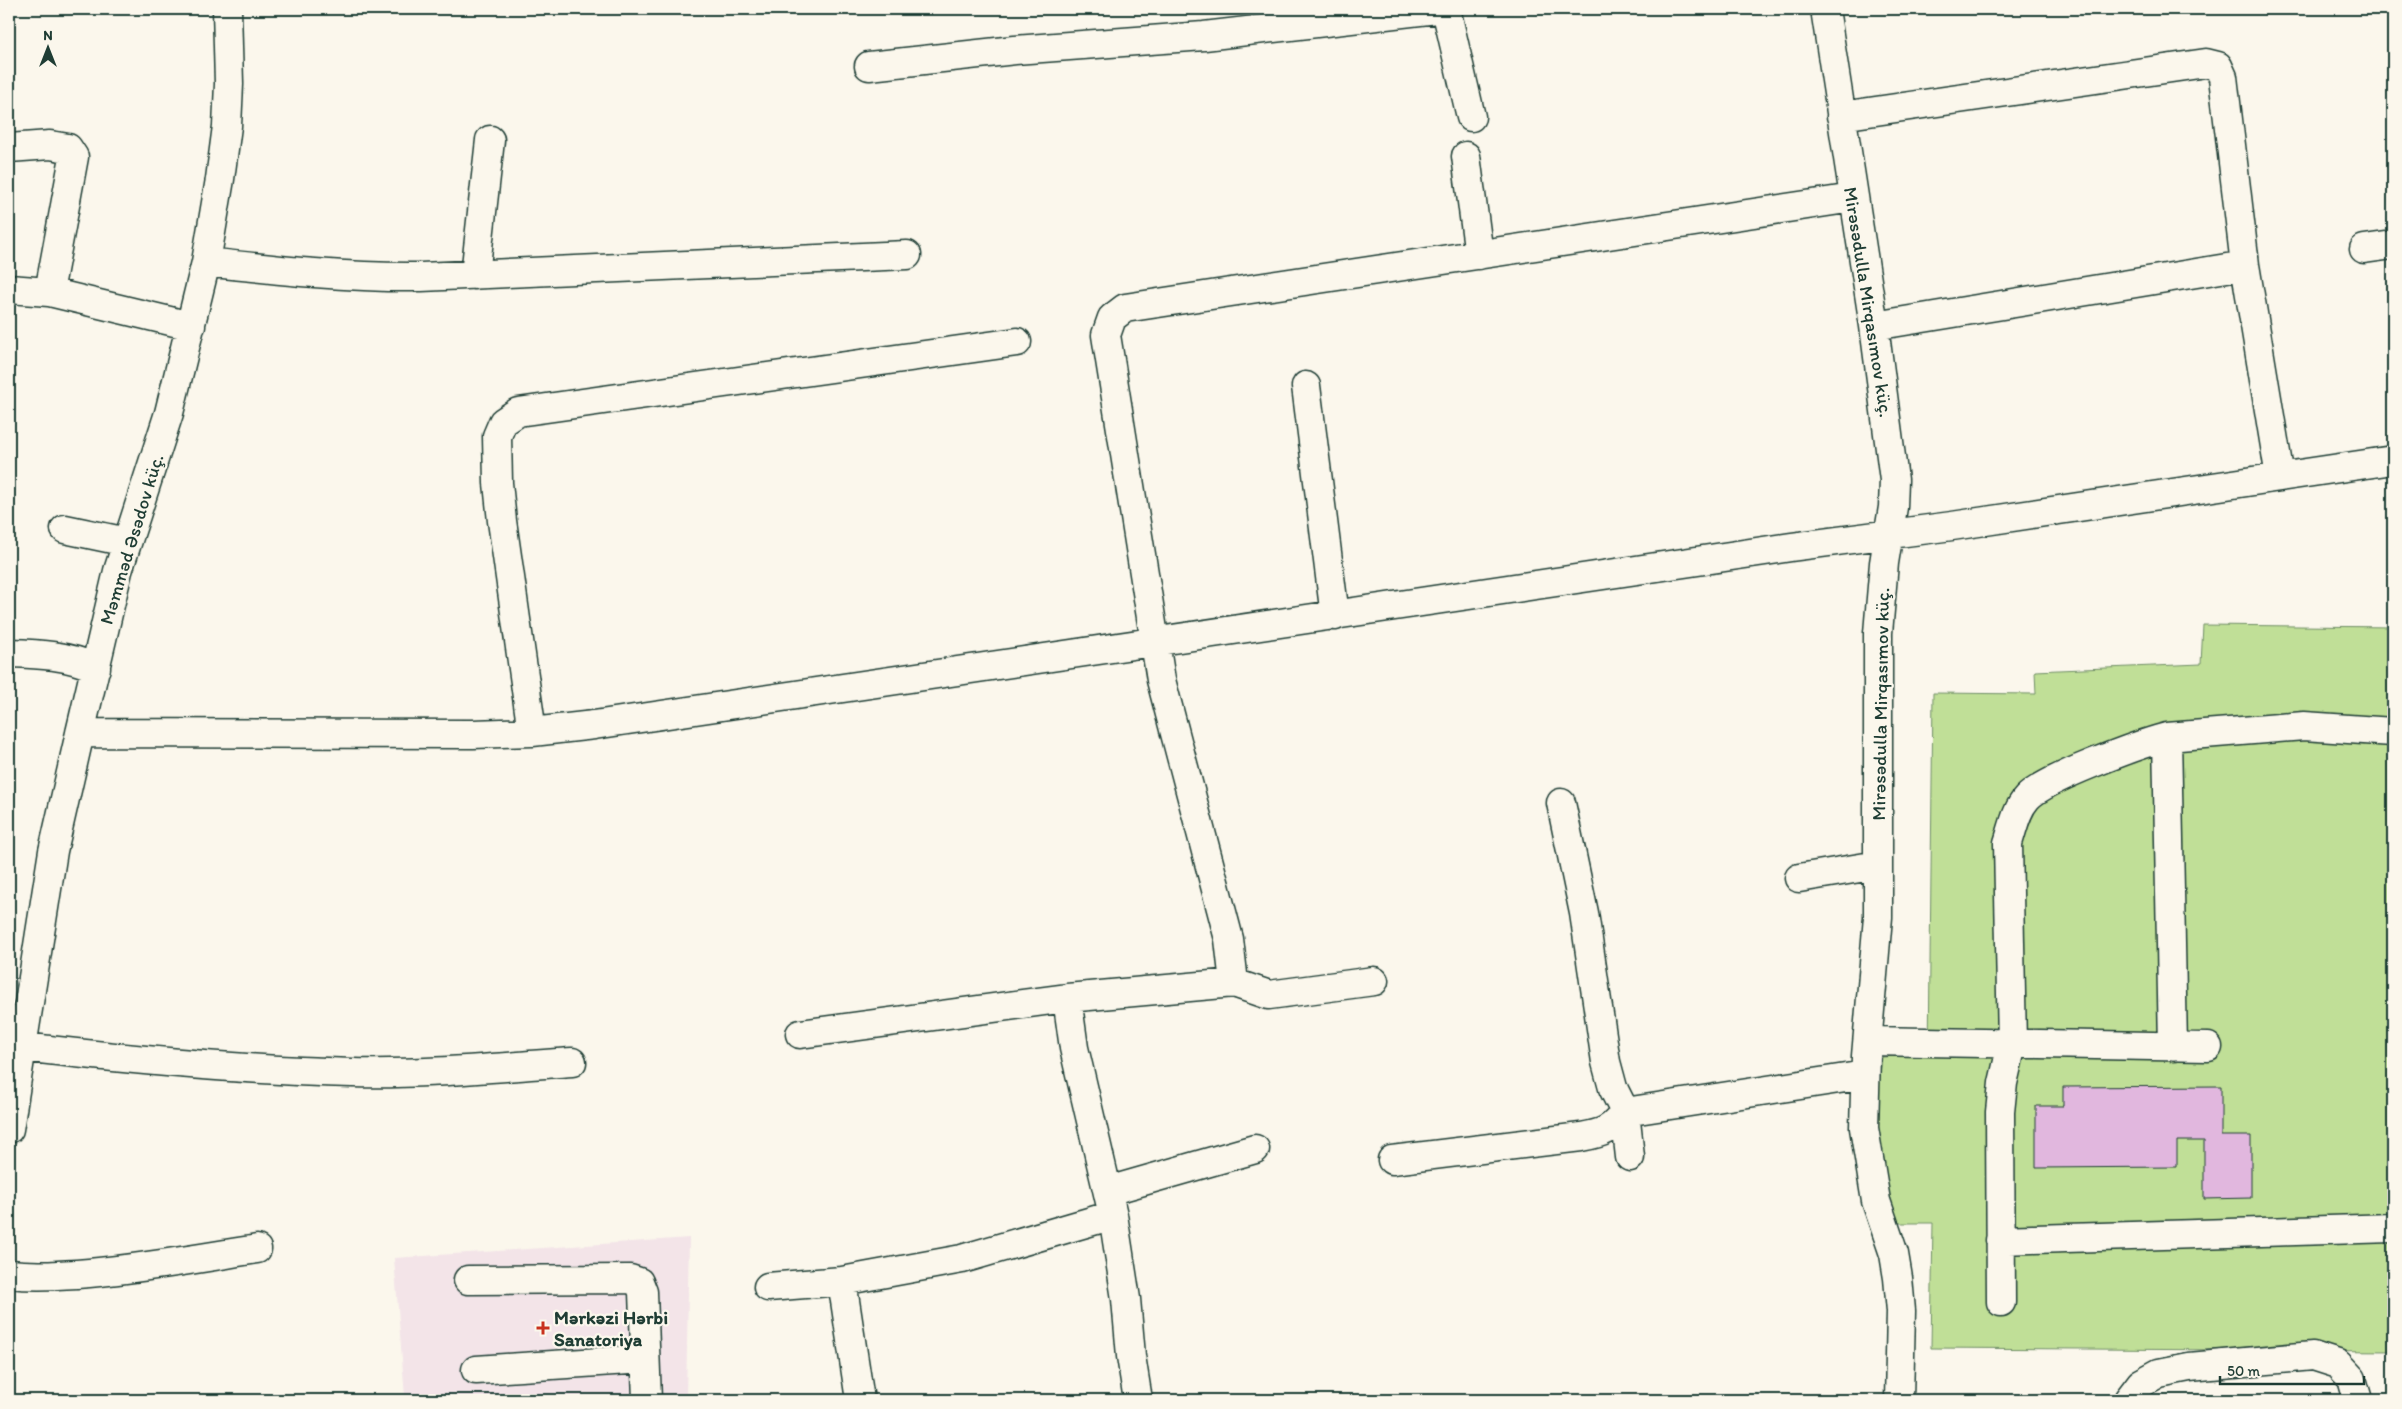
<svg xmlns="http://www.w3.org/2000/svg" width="2402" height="1409" viewBox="0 0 2402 1409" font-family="Itim,sans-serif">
  <rect width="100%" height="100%" fill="#fbf7ec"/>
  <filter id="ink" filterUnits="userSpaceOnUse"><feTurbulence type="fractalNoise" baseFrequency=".02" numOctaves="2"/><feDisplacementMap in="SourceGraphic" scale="10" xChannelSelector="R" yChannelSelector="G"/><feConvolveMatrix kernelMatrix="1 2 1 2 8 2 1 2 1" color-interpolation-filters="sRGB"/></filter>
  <g filter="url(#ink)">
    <path fill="#f3e4e8" d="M689,1238L686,1400H292L405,1397L394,1258Z"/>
    <path fill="#c0df97" stroke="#708e66" d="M2203,625L2393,627V1351L1931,1348L1933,1223H1894L1873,1131L1882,1057L1929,1054L1933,693L2036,694L2035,671L2201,664Z"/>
    <path fill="#e1b7de" stroke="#1f3d34" d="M2221,1086V1136H2251V1198L2204,1199V1141H2177V1167L2036,1168V1106H2063V1087Z"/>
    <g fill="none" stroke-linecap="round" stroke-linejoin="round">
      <defs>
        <path id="minor" d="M1446,9L1471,117
          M1825,9L1874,326L1894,480L1893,507L1884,563L1878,633V917L1866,1056L1864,1128L1876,1201L1894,1254L1898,1278L1901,1311L1899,1400
          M869,66L1015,50L1204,36L1437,9
          M1841,116L2206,63L2218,66L2223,77L2245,265L2280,477
          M9,148L50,145L68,148L74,157L49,292
          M1466,156L1479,255
          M2364,249L2393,245
          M206,262C278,270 349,278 421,277L907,255
          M475,275L490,140
          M9,289L49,292L191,326
          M1874,326L2245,265
          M1306,386L1335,616
          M65,529L127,542
          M9,653C39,654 68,655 96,668
          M532,732L502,521L498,483L497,436L503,422L518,412L1017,342
          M80,733L473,734L532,732L594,725L1791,547L1952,526L2393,460
          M2167,737L2173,1047
          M1561,803L1584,913L1606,1062L1613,1088L1625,1112L1630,1157
          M1799,878L1878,865
          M1234,983L1229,939L1161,680L1106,335L1112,318L1125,308L1853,198
          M1067,998L1074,1048L1113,1215L1126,1299L1131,1356L1138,1400
          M800,1034L1067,998L1234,983L1269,995L1374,981
          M1868,1041L2208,1047
          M23,1047C132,1060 242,1070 352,1073C425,1075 499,1067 572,1062
          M9,1129L53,851L80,733L118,571L169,413L206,262L220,179L227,126L229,84L227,9
          M1392,1160L1581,1137C1604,1133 1611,1130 1625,1112L1865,1075
          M1108,1191L1255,1149
          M2000,1240L2393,1228
          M9,1274C36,1277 63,1275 89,1273C146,1268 201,1258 257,1249
          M468,1280L630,1279L639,1282L643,1292L647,1400
          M768,1287L842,1281
          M2001,1302L2000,1112L2003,1083L2012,1044L2008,843C2013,828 2016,810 2027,798C2044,779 2140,744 2167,737L2304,726L2393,732
          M476,1370L645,1359
          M860,1400L842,1281L962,1259L1113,1215
          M2128,1400L2141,1383L2159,1373L2189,1367L2313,1356L2338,1364L2352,1379L2358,1400"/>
      </defs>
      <use href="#minor" stroke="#1f3d34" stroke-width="31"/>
      <use href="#minor" stroke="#fbf7ec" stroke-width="28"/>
    </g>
  </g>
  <path fill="#c8321e" stroke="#fbf7ec" stroke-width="2" d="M540.5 1320.5h5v5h5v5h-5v5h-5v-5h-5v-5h5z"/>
  <g text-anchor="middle" stroke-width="4.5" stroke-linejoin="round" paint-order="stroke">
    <g font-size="19" fill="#1f3d34" stroke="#fbf7ec">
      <text transform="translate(1869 302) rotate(81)" y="7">Mirəsədulla Mirqasımov küç.</text>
      <text transform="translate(131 539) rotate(-73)" y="7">Məmməd Əsədov küç.</text>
      <text transform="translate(1880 704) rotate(-89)" y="7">Mirəsədulla Mirqasımov küç.</text>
    </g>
    <g font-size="19" font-weight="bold" fill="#1f3d34" stroke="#fbf7ec" text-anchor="start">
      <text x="554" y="1324">Mərkəzi Hərbi<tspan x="554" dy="22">Sanatoriya</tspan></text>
    </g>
  </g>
  <rect width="2402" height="1409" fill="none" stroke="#fbf7ec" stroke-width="30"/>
  <rect x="15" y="15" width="2372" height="1379" fill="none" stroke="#1f3d34" stroke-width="2" filter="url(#ink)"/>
  <g transform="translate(48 48)" stroke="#fbf7ec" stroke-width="4" paint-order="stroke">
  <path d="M0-4L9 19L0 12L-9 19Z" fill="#1f3d34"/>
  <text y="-8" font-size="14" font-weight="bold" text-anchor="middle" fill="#1f3d34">N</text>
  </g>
  <path d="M2220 1376v8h144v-8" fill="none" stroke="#1f3d34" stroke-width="2.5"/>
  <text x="2227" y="1376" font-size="15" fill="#1f3d34" stroke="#fbf7ec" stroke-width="4" paint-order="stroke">50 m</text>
</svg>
